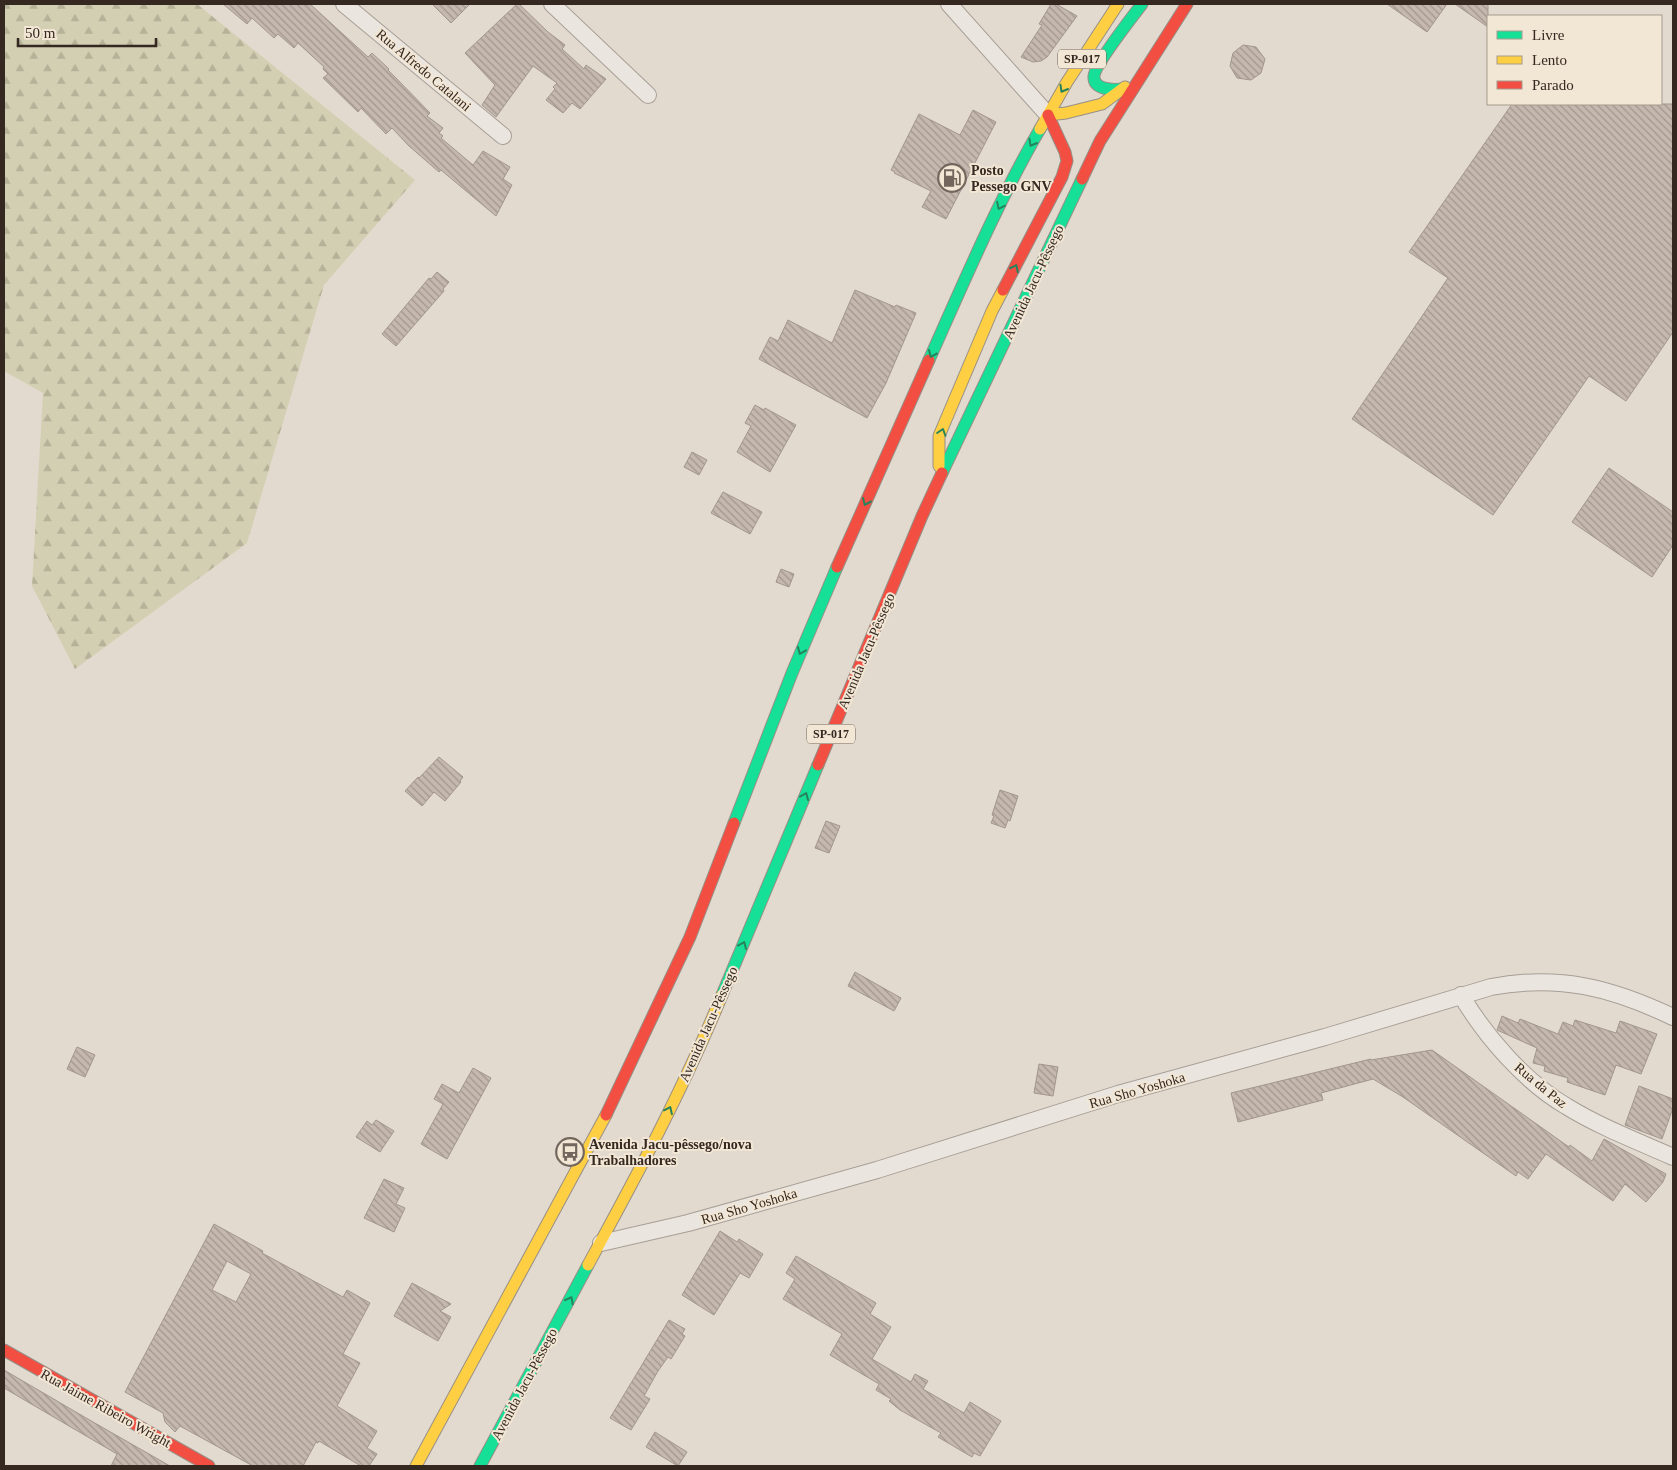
<svg xmlns="http://www.w3.org/2000/svg" width="1677" height="1470" viewBox="0 0 1677 1470" font-family="'Times New Roman',serif">
  <defs>
    <pattern id="forest-firs" width="22" height="20" patternUnits="userSpaceOnUse" patternTransform="scale(1.25)"><rect width="22" height="20" fill="#d3cfb2"/><path d="M5 1l3.5 6h-7zM16 11l3.5 6h-7z" fill="#b6b299"/></pattern>
    <pattern id="building-back-hatch" width="6" height="6" patternUnits="userSpaceOnUse" patternTransform="scale(1.25)"><rect width="6" height="6" fill="#c5b8af"/><path d="M-1 5l2 2M0 0l6 6M5-1l2 2" fill="none" stroke="#a1968e"/></pattern>
  </defs>
  <rect width="100%" height="100%" fill="#e2dace"/>
  <path fill="url(#forest-firs)" d="M4,4H197L415,180L324,285L247,543L75,669L32,586L43,393L4,371Z"/>
  <path fill="url(#building-back-hatch)" stroke="#a2968e" fill-rule="evenodd" d="M223,4H310L368,57L372,53L389,69L388,70L399,81L430,113L427,116L443,128L439,133L443,136L441,138L473,165L483,151L510,167L503,179L512,185L496,216L441,170L439,172L409,146L392,128L386,134L361,108L358,112L323,78L328,74L323,69L324,67L298,43L294,48L278,34L274,38L252,18L247,24Z
    M432,4H470L451,23Z
    M517,4H519L548,32L565,45L562,49L584,69L586,65L606,79L580,109L572,103L563,113L546,100L555,89L553,87L557,83L533,66L496,117L482,105L495,85L465,53Z
    M1051,4H1056L1077,16L1047,57L1041,61L1033,62L1021,57L1042,25L1039,24Z
    M1387,4H1447L1427,32Z
    M1455,4H1488V27Z
    M1243,45L1256,47L1265,59L1261,73L1251,80L1237,78L1230,66L1233,53Z
    M1512,104H1673V332L1626,401L1589,376L1493,515L1352,419L1448,278L1409,252Z
    M973,110L996,122L946,219L922,207L931,191L894,173L895,172L891,170L919,114L960,135Z
    M437,272L449,282L443,289L444,291L396,346L382,334L429,278L431,279Z
    M855,290L895,307L896,305L916,313L886,383L867,418L759,359L770,337L778,341L788,320L832,343Z
    M755,405L764,410L765,408L796,425L770,472L737,452L751,426L745,423Z
    M692,452L707,460L699,475L684,467Z
    M1609,468L1673,512V545L1652,577L1572,522Z
    M723,492L762,512L750,534L711,513Z
    M781,569L794,574L789,587L776,582Z
    M439,757L463,777L460,781L461,782L445,801L434,792L422,806L405,791L418,777L419,778Z
    M1000,790L1018,796L1010,821L1008,820L1005,828L991,823L994,816L992,815Z
    M826,821L840,826L829,853L815,848Z
    M855,972L901,998L894,1011L848,986Z
    M1502,1016L1518,1023L1520,1019L1558,1034L1563,1022L1573,1026L1575,1020L1616,1033L1620,1021L1657,1034L1641,1074L1616,1065L1605,1095L1567,1082L1568,1078L1544,1071L1545,1066L1533,1063L1537,1048L1497,1030Z
    M77,1047L95,1055L85,1077L67,1069Z
    M1432,1050L1569,1147L1570,1145L1592,1161L1604,1139L1666,1174L1663,1182L1646,1202L1625,1184L1613,1201L1546,1154L1528,1179L1518,1172L1516,1176L1403,1097L1373,1079L1321,1093L1323,1100L1238,1122L1231,1093L1371,1059V1060Z
    M1039,1064L1058,1067L1053,1096L1034,1093Z
    M473,1068L491,1078L447,1159L421,1144L443,1104L434,1099L442,1084L459,1093Z
    M1639,1086L1673,1099V1108L1662,1139L1625,1125Z
    M376,1120L394,1131L380,1152L356,1137L367,1121L372,1125Z
    M384,1179L404,1188L396,1204L405,1208L394,1232L364,1218Z
    M214,1224L263,1251L262,1253L343,1297L347,1290L370,1303L343,1354L360,1363L337,1406L377,1431L367,1448L377,1454L369,1466H361L319,1441L318,1443L316,1442L303,1466H253L180,1426L175,1432L165,1422L163,1413L125,1392ZM227,1261L251,1274L236,1302L212,1290Z
    M720,1231L737,1242L739,1239L763,1254L749,1278L740,1273L714,1315L682,1295Z
    M796,1256L876,1303L870,1314L891,1327L872,1359L911,1382L915,1374L928,1381L923,1389L964,1413L970,1402L1001,1421L980,1456L974,1453L972,1457L938,1437L941,1433L900,1410L889,1401L891,1399L876,1390L879,1384L830,1355L842,1334L783,1299L795,1279L786,1273Z
    M412,1283L451,1304L440,1311L451,1317L438,1341L394,1316Z
    M669,1320L685,1329L682,1334L685,1336L671,1359L668,1357L658,1371L644,1396L650,1399L631,1430L610,1418Z
    M4,1370L93,1422L170,1466H111L117,1454L4,1388Z
    M655,1432L687,1452L678,1466L646,1447Z"/>
  <g fill="none" stroke-linecap="round" stroke-linejoin="round">
    <defs>
      <path id="street" d="M344,4L503,136
        M552,4L648,95
        M949,4L1048,115
        M1461,995C1485,1036 1525,1082 1566,1106C1600,1127 1637,1141 1673,1157
        M601,1243L688,1223L877,1170L1118,1094L1325,1037L1491,987C1559,974 1612,988 1673,1017"/>
      <path id="fast" d="M1122,89C1113,90 1093,90 1094,76C1095,64 1133,16 1142,4
        M929,360C964,282 997,203 1040,129
        M942,473L1082,179
        M734,823L792,673L837,567
        M722,995L818,765
        M480,1466L588,1265"/>
      <path id="slow" d="M1048,115L1066,113L1102,104L1125,87
        M1040,129L1067,82L1118,4
        M939,466V436L992,311L1003,290
        M588,1265C636,1177 684,1088 722,995
        M416,1466L606,1115"/>
      <path id="jam" d="M1082,179L1100,141L1187,4
        M1003,290L1062,177L1067,161L1065,152L1048,115
        M837,567L929,360
        M818,765L922,516L942,473
        M606,1115L690,937L734,823
        M4,1350L209,1466"/>
    </defs>
    <use href="#street" stroke="#a79f97" stroke-width="18"/>
    <use href="#fast" stroke="#978f87" stroke-width="13"/>
    <use href="#slow" stroke="#978f87" stroke-width="13"/>
    <use href="#jam" stroke="#978f87" stroke-width="13"/>
    <use href="#street" stroke="#eae6df" stroke-width="16"/>
    <use href="#fast" stroke="#16e098" stroke-width="11"/>
    <use href="#slow" stroke="#ffcf43" stroke-width="11"/>
    <use href="#jam" stroke="#f24e42" stroke-width="11"/>
  </g>
  <defs><path id="oneway-chevron" d="M-2-3.5L2.5 0L-2 3.5" fill="none" stroke-width="1.6" stroke-linecap="round" stroke-linejoin="round" transform="scale(1.25)"/></defs>
  <g stroke="#26845c">
    <use href="#oneway-chevron" transform="translate(1063 89) rotate(120)"/>
    <use href="#oneway-chevron" transform="translate(1032 143) rotate(120)"/>
    <use href="#oneway-chevron" transform="translate(1000 206) rotate(116)"/>
    <use href="#oneway-chevron" transform="translate(1015 268) rotate(-63)"/>
    <use href="#oneway-chevron" transform="translate(932 354) rotate(114)"/>
    <use href="#oneway-chevron" transform="translate(942 432) rotate(-72)"/>
    <use href="#oneway-chevron" transform="translate(866 502) rotate(114)"/>
    <use href="#oneway-chevron" transform="translate(801 651) rotate(113)"/>
    <use href="#oneway-chevron" transform="translate(805 796) rotate(-67)"/>
    <use href="#oneway-chevron" transform="translate(743 945) rotate(-67)"/>
    <use href="#oneway-chevron" transform="translate(669 1110) rotate(-65)"/>
    <use href="#oneway-chevron" transform="translate(570 1300) rotate(-62)"/>
  </g>
  <defs>
    <symbol id="fuel-ring" viewBox="-11 -11 22 22"><circle r="9.5" fill="#f2e6d5" stroke="#72665d" stroke-width="1.5"/><path d="M-5.5-6h7V0h2V4h1.3V-2.5L3-4.5l.8-.8L6-3V5H2.5V1h-1V6h-7ZM-4.2-4.7v3.2H.2V-4.7Z" fill="#72665d"/></symbol>
    <symbol id="bus-ring" viewBox="-11 -11 22 22"><circle r="9.5" fill="#f2e6d5" stroke="#72665d" stroke-width="1.5"/><path d="M-5-6H5V4H4V6H2V4H-2V6H-4V4H-5ZM-3.5-4V0h7V-4ZM-3.5 1.2v1.5H-2V1.2ZM2 1.2v1.5H3.5V1.2Z" fill="#72665d"/></symbol>
  </defs>
  <g fill-rule="evenodd">
    <use href="#fuel-ring" x="936" y="162" width="32" height="32"/>
    <use href="#bus-ring" x="554" y="1136" width="32" height="32"/>
  </g>
  <g text-anchor="middle" stroke-width="4" stroke-linejoin="round" paint-order="stroke">
    <g fill="#f2e6d5" stroke="#6e6156" stroke-width="1">
      <rect x="1058" y="49.5" width="48" height="19" rx="4"/>
      <rect x="807" y="724.5" width="48" height="19" rx="4"/>
    </g>
    <g font-size="12" font-weight="bold" fill="#352820">
      <text x="1082" y="63">SP-017</text>
      <text x="831" y="738">SP-017</text>
    </g>
    <g font-size="14" fill="#352820" stroke="#f2e6d5">
      <text transform="translate(424 70) rotate(40)" y="5">Rua Alfredo Catalani</text>
      <text transform="translate(1033 282) rotate(-65)" y="5">Avenida Jacu-Pêssego</text>
      <text transform="translate(866 651) rotate(-67)" y="5">Avenida Jacu-Pêssego</text>
      <text transform="translate(708 1024) rotate(-66)" y="5">Avenida Jacu-Pêssego</text>
      <text transform="translate(1541 1085) rotate(39)" y="5">Rua da Paz</text>
      <text transform="translate(1137 1090) rotate(-16)" y="5">Rua Sho Yoshoka</text>
      <text transform="translate(749 1206) rotate(-16)" y="5">Rua Sho Yoshoka</text>
      <text transform="translate(524 1384) rotate(-62)" y="5">Avenida Jacu-Pêssego</text>
      <text transform="translate(106 1408) rotate(29)" y="5">Rua Jaime Ribeiro Wright</text>
    </g>
    <g font-size="14" font-weight="bold" fill="#352820" stroke="#f2e6d5" text-anchor="start">
      <text x="971" y="175">Posto<tspan x="971" dy="16">Pessego GNV</tspan></text>
      <text x="589" y="1149">Avenida Jacu-pêssego/nova<tspan x="589" dy="16">Trabalhadores</tspan></text>
    </g>
  </g>
  <rect width="1677" height="1470" fill="none" stroke="#352820" stroke-width="10"/>
  <rect x="1487" y="15" width="175" height="90" fill="#f2e6d5" stroke="#a69a8d"/>
  <rect x="1497" y="31" width="25" height="8" fill="#16e098" stroke="#a69a8d"/>
  <text x="1532" y="40" font-size="15" fill="#352820">Livre</text>
  <rect x="1497" y="56" width="25" height="8" fill="#ffcf43" stroke="#a69a8d"/>
  <text x="1532" y="65" font-size="15" fill="#352820">Lento</text>
  <rect x="1497" y="81" width="25" height="8" fill="#f24e42" stroke="#a69a8d"/>
  <text x="1532" y="90" font-size="15" fill="#352820">Parado</text>
  <path d="M18 38v8h138v-8" fill="none" stroke="#352820" stroke-width="2.5"/>
  <text x="25" y="38" font-size="15" fill="#352820" stroke="#f2e6d5" stroke-width="4" paint-order="stroke">50 m</text>
</svg>
